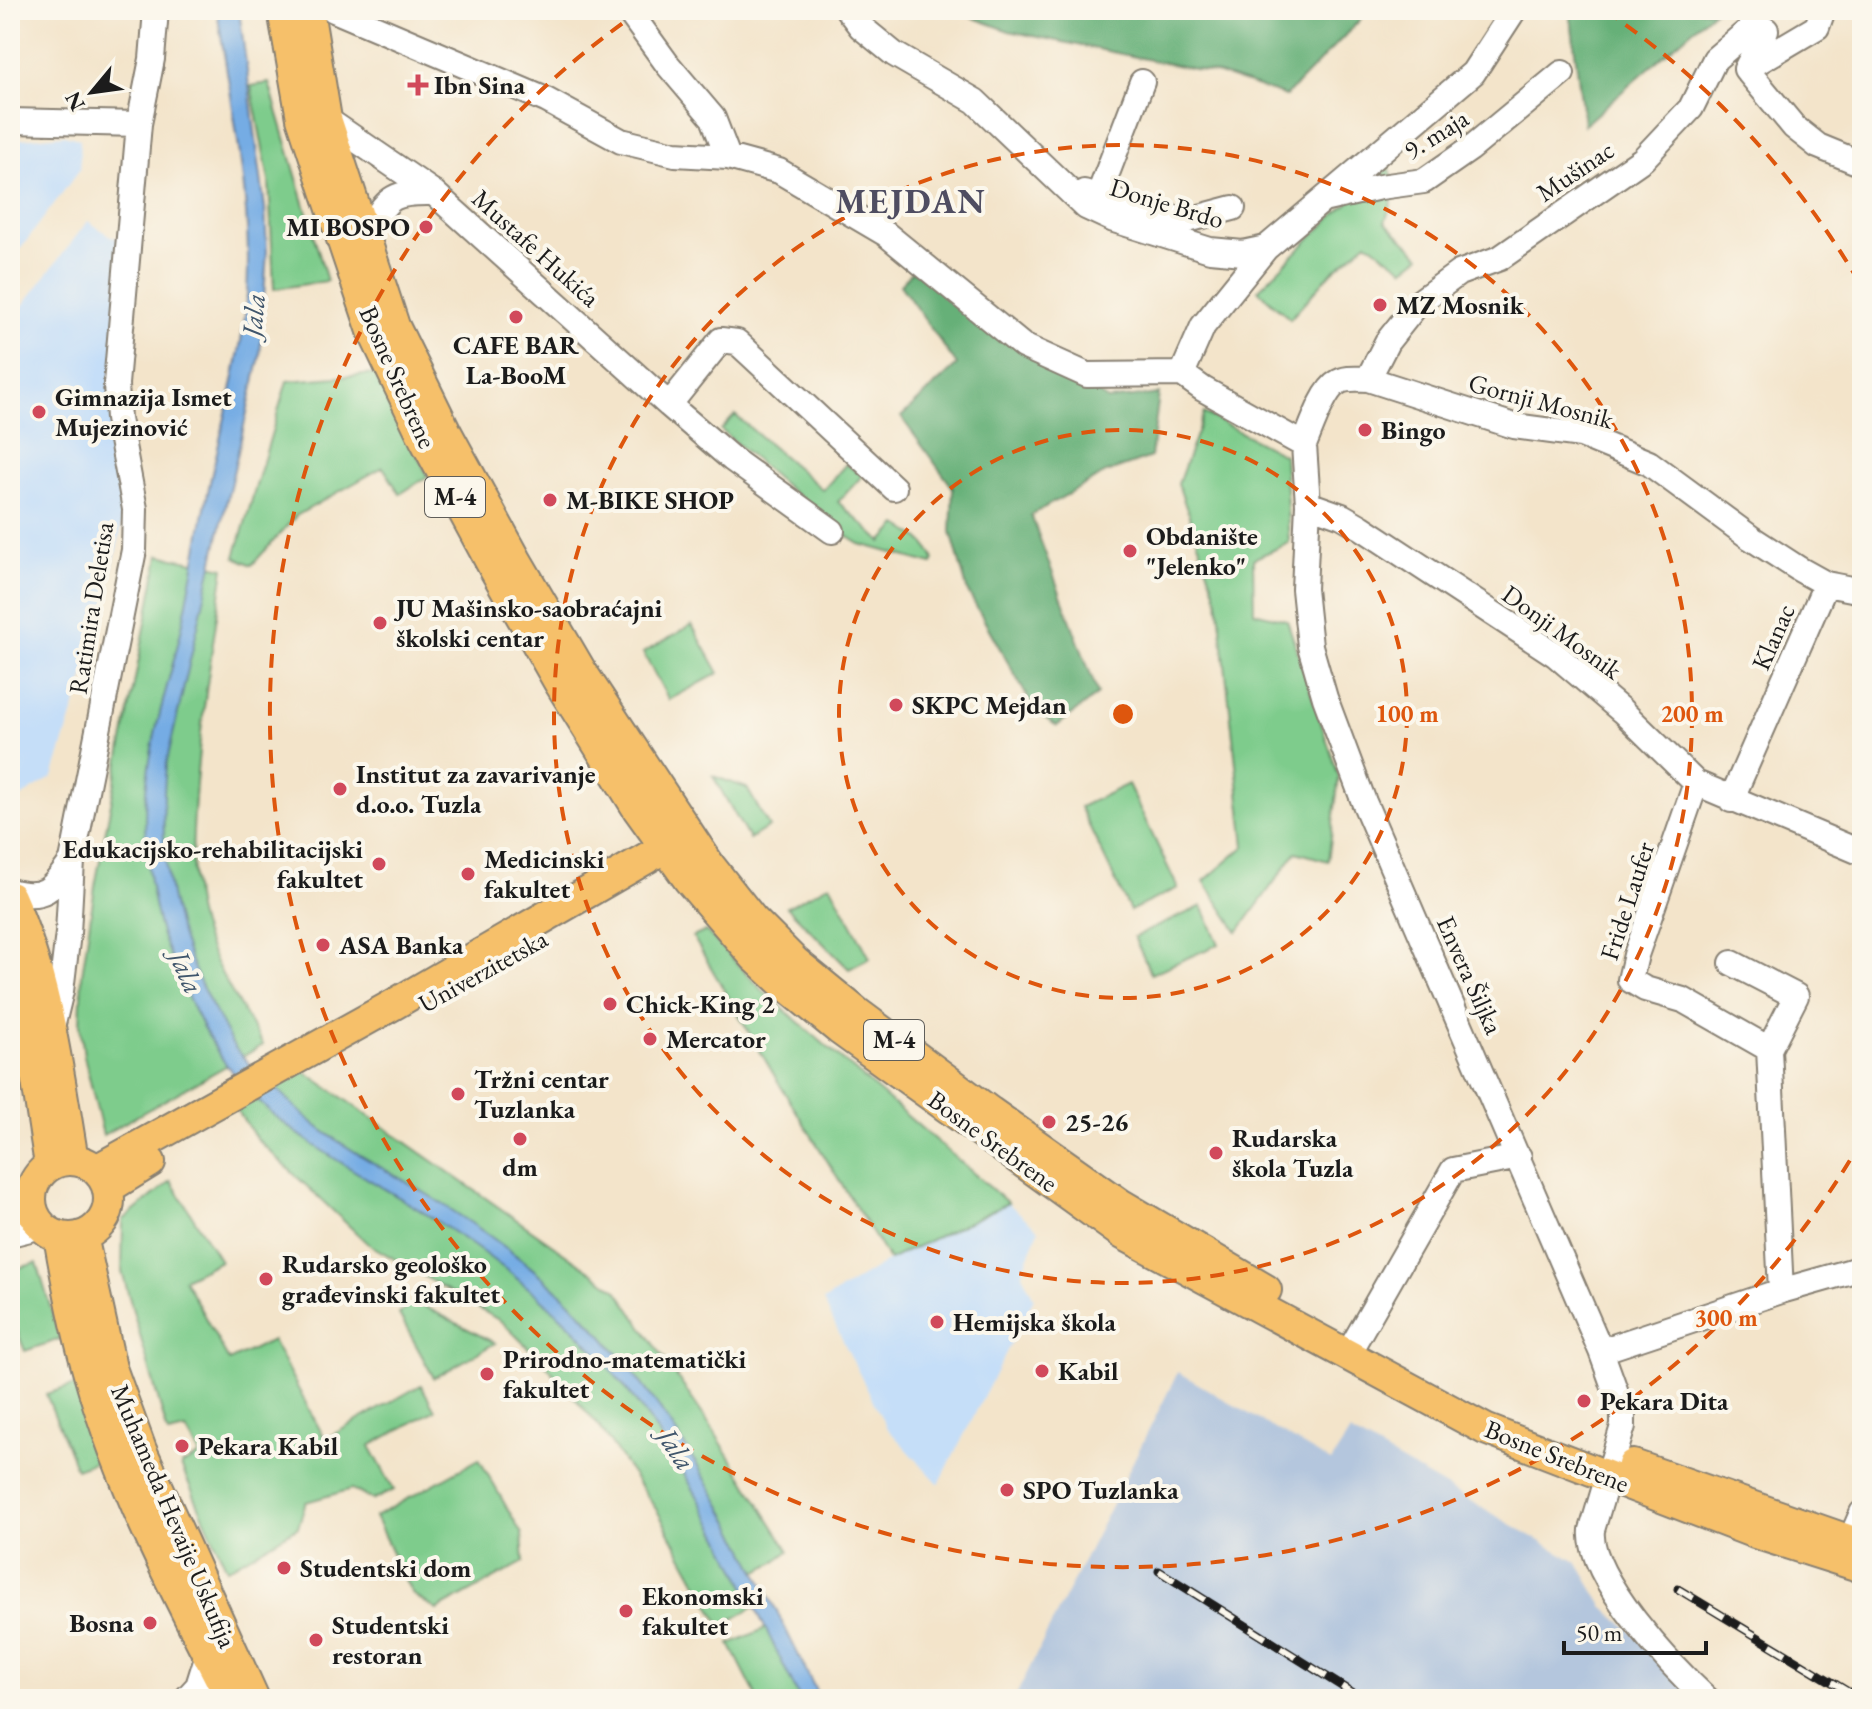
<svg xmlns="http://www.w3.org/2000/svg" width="1872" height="1709" viewBox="0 0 1872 1709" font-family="'EB Garamond',serif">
  <rect width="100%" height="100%" fill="#fbf7ec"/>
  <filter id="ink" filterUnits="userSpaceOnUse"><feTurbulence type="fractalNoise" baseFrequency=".0125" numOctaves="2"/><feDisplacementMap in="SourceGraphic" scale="16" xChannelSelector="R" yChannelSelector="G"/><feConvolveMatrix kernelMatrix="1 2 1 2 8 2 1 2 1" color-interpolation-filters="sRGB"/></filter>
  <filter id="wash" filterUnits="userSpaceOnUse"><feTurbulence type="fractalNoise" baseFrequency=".006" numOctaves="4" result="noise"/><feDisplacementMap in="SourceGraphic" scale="32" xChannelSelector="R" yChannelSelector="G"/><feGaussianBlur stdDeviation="1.8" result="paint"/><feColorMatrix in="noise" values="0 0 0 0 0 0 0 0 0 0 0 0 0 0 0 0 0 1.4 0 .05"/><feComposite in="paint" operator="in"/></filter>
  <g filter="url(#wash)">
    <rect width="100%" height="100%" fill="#f3e4ca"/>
    <path fill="#c5def8" d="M64,135L80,139V169L10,263V140Z
      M88,221L110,236L121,240L126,508L100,626L53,777L10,804V322Z
      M1008,1203L1039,1230L1022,1274L1034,1298L939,1484L886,1427L823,1301L889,1260Z"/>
    <path fill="#b4c6dd" d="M1178,1372L1331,1462L1350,1432L1577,1562L1603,1606L1708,1699H1014Z"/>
    <path fill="#7ecc8c" stroke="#4d7454" stroke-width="2" d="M269,83L327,281L274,289L269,181L251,86Z
      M1389,167L1397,187L1385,222L1421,256L1404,269L1367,242L1332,272L1290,319L1258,290L1332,217Z
      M376,374L428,476L400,494L383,467L296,516L252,565L235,557L287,381Z
      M1204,413L1284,455L1289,543L1253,559L1254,612L1287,620L1339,777L1328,861L1296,852L1238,932L1204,881L1245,846L1218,600L1178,484Z
      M735,415L823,490L846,464L862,476L838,502L882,542L898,525C914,534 928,542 934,560L932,564L860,544L835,529L721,430Z
      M159,555L224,568C213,645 200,721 195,798C192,840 189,886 201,926C215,969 241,1007 263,1045L103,1135L84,1056L80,1025L82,975L95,886Z
      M692,625L719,673L669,700L643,653Z
      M713,776L747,788L769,827L749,839Z
      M1128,784L1178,888L1130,911L1080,807Z
      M830,884L870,958L849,969L787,907Z
      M1202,906L1219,944L1151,974L1134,937Z
      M706,931L766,994L1008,1203L889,1260L780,1085L693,937Z
      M300,1068L617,1290L710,1425L789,1551L773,1563L742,1580L754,1607L721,1626L658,1512L599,1426L547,1366L502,1322L367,1243L257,1139L234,1106Z
      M171,1181L220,1261L184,1279L229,1361L272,1340L325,1439L421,1385L435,1410L370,1446L394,1490L373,1500L352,1489L306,1502L298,1527L227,1569L181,1466L200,1455L186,1430L168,1434L122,1272L123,1220Z
      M37,1263L60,1339L25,1351L10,1314V1270Z
      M416,1302L495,1343L434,1378L399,1314Z
      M76,1385L101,1460L76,1469L46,1394Z
      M479,1459L522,1534L524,1562L437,1610L412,1594L375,1517Z
      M768,1627L801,1699H758L730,1644Z"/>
    <path fill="#66b078" stroke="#41664a" stroke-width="2" d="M952,10H1367L1359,21L1286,96L1219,74L1009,31Z
      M1570,10H1715L1584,125Z
      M913,270L1023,346L1108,400L1159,394L1151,457L1106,473L1031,515L1098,694L1057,726L1036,712L968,592L951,532L953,488L901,417L957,365L900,285Z"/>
    <path fill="#75ace4" stroke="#486480" stroke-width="2" d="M217,10H239L265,208L267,252L260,356L166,765C157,857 171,935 217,1015C224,1029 231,1045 242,1056C251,1067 263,1075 273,1085C289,1101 303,1116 322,1130C356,1155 394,1174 430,1196C485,1231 542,1271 587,1319C691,1429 754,1565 820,1699H800C734,1566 681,1439 576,1331C532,1287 481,1249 429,1216C368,1177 303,1146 251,1094C219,1062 196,1018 179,977C172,959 162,941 158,922C146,873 141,816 149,766C156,717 173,670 183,622C193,574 201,525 211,477C223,426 236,375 244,323C258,223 232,109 217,10Z"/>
  </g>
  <g filter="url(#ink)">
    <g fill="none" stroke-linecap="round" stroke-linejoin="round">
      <defs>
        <path id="minor" d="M334,10L546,100L621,141L675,154L728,157L779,171L886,234L1023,346L1087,375L1182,374L1203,389L1304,445L1308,504L1304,589L1310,646L1325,698L1364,802L1601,1351L1623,1412V1426L1592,1530C1587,1577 1673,1668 1707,1699
          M628,10L668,65L713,118L728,157
          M848,10L861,27L894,54L975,101L1086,207L1114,220L1210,250L1243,253L1266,248
          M1746,69L1794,127L1818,146L1862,164
          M1746,69L1817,27L1823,10
          M326,119L434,193L669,405L732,459L832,531
          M10,121L139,124
          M1084,192L1158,215L1188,220L1233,208
          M1098,197L1142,82
          M1327,199L1380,187L1424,181L1470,149L1562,73
          M364,236C389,199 386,192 433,193
          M1182,374L1203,326L1266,248L1473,73L1514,10
          M1368,379L1387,342L1418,303L1459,273L1500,258L1643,159L1691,108L1715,59L1756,24L1766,30L1746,69
          M669,405L721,340L737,342L894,488
          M1304,445C1311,429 1323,391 1337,383C1345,377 1358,379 1368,379L1514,426L1581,435L1649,463L1751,538L1799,569L1826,584L1862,591
          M1308,504L1342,516L1361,527L1556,655L1622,711L1696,783L1862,853
          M1696,783L1636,955L1630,980L1645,989L1683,1000L1769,1049L1781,1291
          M1731,800L1826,584
          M10,891C45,901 53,888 72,861
          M1732,963L1796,996L1769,1049
          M52,1028L61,991L68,933L72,861L134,550L135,509L118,419L116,384L139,124L152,59L156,10
          M10,1225L32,1206
          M10,1234L42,1226
          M1354,1343L1453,1170L1519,1157
          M1601,1351L1781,1291L1862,1268
          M1850,1541L1862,1513
          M186,1699L198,1686L208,1654"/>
        <path id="major" d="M283,10L302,118L337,224L373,331L425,440L494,568L559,682L638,809L689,880L755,957L784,984L839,1029L1123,1234L1485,1429L1755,1533L1862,1567
          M308,10L326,119L394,326L447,434L516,560L581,671L710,866L752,919L795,962L856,1012L990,1112L1120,1204L1266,1290
          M10,897C47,980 58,1071 73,1160
          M18,979L30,1036L50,1165
          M31 1199a39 39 0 1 1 78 0a39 39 0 1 1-78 0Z
          M96,1170L391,1006L683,837
          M108,1188L150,1162
          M59,1236C67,1283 76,1329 89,1374C121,1487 177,1595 231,1699
          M82,1236L111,1368L141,1450L254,1699
          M1633,1465L1862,1545"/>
      </defs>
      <use href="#minor" stroke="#888073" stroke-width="28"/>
      <use href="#major" stroke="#888073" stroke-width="34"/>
      <use href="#minor" stroke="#fff" stroke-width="24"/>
      <use href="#major" stroke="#f6c06b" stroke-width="30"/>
      <defs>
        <path id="rail" d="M1159,1571L1362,1699
          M1678,1589L1860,1699"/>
      </defs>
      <use href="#rail" stroke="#1c1c1c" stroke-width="9"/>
      <use href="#rail" stroke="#fbf7ec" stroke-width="6" stroke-dasharray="18" stroke-linecap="butt"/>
    </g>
  </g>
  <g fill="none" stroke="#de560d" stroke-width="4" stroke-dasharray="14 10">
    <circle cx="1123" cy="714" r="284"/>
    <circle cx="1123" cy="714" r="569"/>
    <path d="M1862 1140A853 853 0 1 1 640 11M1606 11A853 853 0 0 1 1862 287"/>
  </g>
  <g fill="#d1495b" stroke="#fbf7ec" stroke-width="3">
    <path d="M414 73h8v8h8v8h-8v8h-8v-8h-8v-8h8z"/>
    <circle cx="426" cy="227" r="8"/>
    <circle cx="1380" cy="305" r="8"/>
    <circle cx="516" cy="317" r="8"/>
    <circle cx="39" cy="412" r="8"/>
    <circle cx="1365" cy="430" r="8"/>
    <circle cx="550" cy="500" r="8"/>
    <circle cx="1130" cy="551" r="8"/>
    <circle cx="380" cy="623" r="8"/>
    <circle cx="896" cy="705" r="8"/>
    <circle cx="340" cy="789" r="8"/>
    <circle cx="379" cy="864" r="8"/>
    <circle cx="468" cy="874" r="8"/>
    <circle cx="323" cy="945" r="8"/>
    <circle cx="610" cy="1004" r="8"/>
    <circle cx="650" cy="1039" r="8"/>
    <circle cx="458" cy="1094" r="8"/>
    <circle cx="1049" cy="1122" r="8"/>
    <circle cx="520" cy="1139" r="8"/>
    <circle cx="1216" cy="1153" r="8"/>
    <circle cx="266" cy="1279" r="8"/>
    <circle cx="937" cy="1322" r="8"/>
    <circle cx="1042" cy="1371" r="8"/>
    <circle cx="487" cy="1374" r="8"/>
    <circle cx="1584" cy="1401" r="8"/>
    <circle cx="182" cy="1446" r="8"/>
    <circle cx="1007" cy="1490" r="8"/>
    <circle cx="284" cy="1568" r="8"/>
    <circle cx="626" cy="1611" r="8"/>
    <circle cx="150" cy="1623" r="8"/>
    <circle cx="316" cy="1640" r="8"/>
  </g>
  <g text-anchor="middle" stroke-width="8" stroke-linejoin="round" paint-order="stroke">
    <g fill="#fbf7ec" stroke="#5f5e5a" stroke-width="2">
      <rect x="425" y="477" width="60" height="40" rx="6"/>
      <rect x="864" y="1020" width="60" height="40" rx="6"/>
    </g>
    <g font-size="24" font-weight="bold" fill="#1c1c1c">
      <text x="455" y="505">M-4</text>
      <text x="894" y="1048">M-4</text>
    </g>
    <g font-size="26" font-weight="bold" fill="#1c1c1c" stroke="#fbf7ec" text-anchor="start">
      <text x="434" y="94">Ibn Sina</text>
      <text x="410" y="236" text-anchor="end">MI BOSPO</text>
      <text x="1396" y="314">MZ Mosnik</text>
      <text x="516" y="354" text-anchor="middle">CAFE BAR<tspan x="516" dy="30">La-BooM</tspan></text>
      <text x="55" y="406">Gimnazija Ismet<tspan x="55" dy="30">Mujezinović</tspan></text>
      <text x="1381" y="439">Bingo</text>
      <text x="566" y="509">M-BIKE SHOP</text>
      <text x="1146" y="545">Obdanište<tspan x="1146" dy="30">"Jelenko"</tspan></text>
      <text x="396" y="617">JU Mašinsko-saobraćajni<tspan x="396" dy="30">školski centar</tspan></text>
      <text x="912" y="714">SKPC Mejdan</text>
      <text x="356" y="783">Institut za zavarivanje<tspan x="356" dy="30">d.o.o. Tuzla</tspan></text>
      <text x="363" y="858" text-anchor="end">Edukacijsko-rehabilitacijski<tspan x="363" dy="30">fakultet</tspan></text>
      <text x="484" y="868">Medicinski<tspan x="484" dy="30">fakultet</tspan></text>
      <text x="339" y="954">ASA Banka</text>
      <text x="626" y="1013">Chick-King 2</text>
      <text x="666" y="1048">Mercator</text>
      <text x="474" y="1088">Tržni centar<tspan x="474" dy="30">Tuzlanka</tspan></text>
      <text x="1065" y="1131">25-26</text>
      <text x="1232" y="1147">Rudarska<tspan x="1232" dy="30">škola Tuzla</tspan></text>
      <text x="520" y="1176" text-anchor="middle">dm</text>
      <text x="282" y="1273">Rudarsko geološko<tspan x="282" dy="30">građevinski fakultet</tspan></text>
      <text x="953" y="1331">Hemijska škola</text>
      <text x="503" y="1368">Prirodno-matematički<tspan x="503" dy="30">fakultet</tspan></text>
      <text x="1058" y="1380">Kabil</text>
      <text x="1600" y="1410">Pekara Dita</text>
      <text x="198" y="1455">Pekara Kabil</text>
      <text x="1023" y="1499">SPO Tuzlanka</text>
      <text x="300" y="1577">Studentski dom</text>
      <text x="642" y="1605">Ekonomski<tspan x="642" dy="30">fakultet</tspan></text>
      <text x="134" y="1632" text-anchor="end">Bosna</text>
      <text x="332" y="1634">Studentski<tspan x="332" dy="30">restoran</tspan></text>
    </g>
    <g font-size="26" fill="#1c1c1c" stroke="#fbf7ec">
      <text transform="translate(1436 134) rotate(-32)" y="9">9. maja</text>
      <text transform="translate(1575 171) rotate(-34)" y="9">Mušinac</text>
      <text transform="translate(1167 203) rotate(17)" y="9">Donje Brdo</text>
      <text transform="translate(536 248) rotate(42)" y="9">Mustafe Hukića</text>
      <text transform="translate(398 377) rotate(66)" y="9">Bosne Srebrene</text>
      <text transform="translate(1541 401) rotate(15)" y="9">Gornji Mosnik</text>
      <text transform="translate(91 608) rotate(-81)" y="9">Ratimira Deletisa</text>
      <text transform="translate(1562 632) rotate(36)" y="9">Donji Mosnik</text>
      <text transform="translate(1773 637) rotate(-66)" y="9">Klanac</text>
      <text transform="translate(1627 901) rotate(-72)" y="9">Fride Laufer</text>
      <text transform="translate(483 971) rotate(-29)" y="9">Univerzitetska</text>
      <text transform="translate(1470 975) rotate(66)" y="9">Envera Šiljka</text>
      <text transform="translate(993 1141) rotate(36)" y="9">Bosne Srebrene</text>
      <text transform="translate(1557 1456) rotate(22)" y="9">Bosne Srebrene</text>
      <text transform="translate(174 1516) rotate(67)" y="9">Muhameda Hevaije Uskufija</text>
    </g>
    <g font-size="28" font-style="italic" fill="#40566c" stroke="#fbf7ec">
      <text transform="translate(253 315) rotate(-85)" y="10">Jala</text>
      <text transform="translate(187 972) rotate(66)" y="10">Jala</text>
      <text transform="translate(677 1449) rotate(57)" y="10">Jala</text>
    </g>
    <g font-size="34" font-weight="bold" letter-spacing="2" fill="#4f4d61" stroke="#fbf7ec">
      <text x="911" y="213">MEJDAN</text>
    </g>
  </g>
  <circle cx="1123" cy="714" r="12" fill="#de560d" stroke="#fbf7ec" stroke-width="4"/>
  <g font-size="24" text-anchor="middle" font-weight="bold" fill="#de560d" stroke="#fbf7ec" stroke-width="8" stroke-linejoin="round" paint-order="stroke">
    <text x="1407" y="722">100 m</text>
    <text x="1692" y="722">200 m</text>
    <text x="1726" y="1326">300 m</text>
  </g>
  <rect width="1872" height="1709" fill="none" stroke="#fbf7ec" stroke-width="40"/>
  <g transform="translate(92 92) rotate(241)" stroke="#fbf7ec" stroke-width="6" paint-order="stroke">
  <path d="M0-6L14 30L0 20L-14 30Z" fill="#1c1c1c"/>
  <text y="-12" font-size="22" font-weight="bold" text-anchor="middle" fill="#1c1c1c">N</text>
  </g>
  <path d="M1564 1641v12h142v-12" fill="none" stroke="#1c1c1c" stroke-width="4"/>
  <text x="1576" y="1641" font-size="24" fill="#1c1c1c" stroke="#fbf7ec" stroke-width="6" paint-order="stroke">50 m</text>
</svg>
